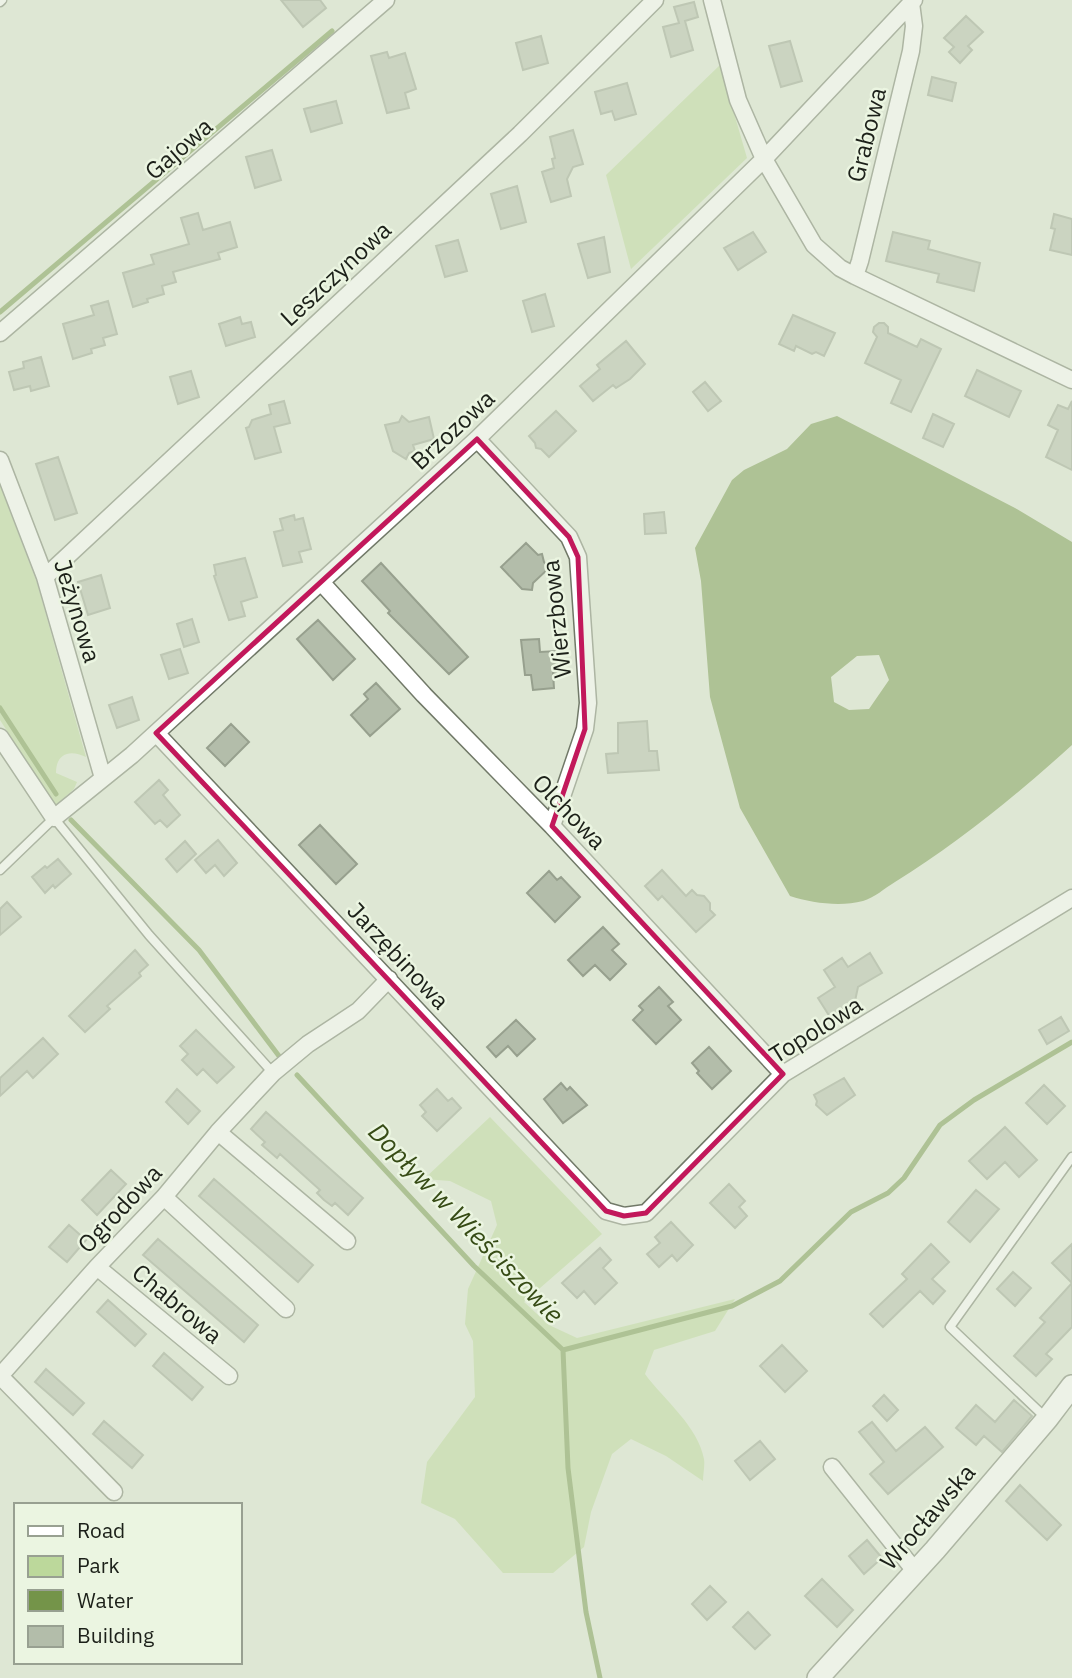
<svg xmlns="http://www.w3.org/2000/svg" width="1072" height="1678" viewBox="0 0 1072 1678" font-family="'IBM Plex Sans',sans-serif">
  <rect width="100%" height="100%" fill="#dee7d4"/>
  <path fill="#bcd89b" d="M720,65L747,158L631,269L606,175Z
    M0,485L37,583L86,757C70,749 56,753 56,773L77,782L74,789L55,806L0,720Z
    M490,1117L602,1234L524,1302L549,1325L577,1338L735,1299L715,1331L654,1350L645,1374C664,1400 698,1426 704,1459C705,1466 703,1474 703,1481L666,1456L631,1439L612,1454L591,1512L584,1547L553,1573H503L455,1519L421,1503L427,1462L475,1397L473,1341L465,1324L468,1289L497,1225L491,1201L450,1181L424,1179Z"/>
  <path fill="#749449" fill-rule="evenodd" d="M837,416L1015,508L1072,542V745C1018,794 957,844 895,882C885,888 874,898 863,901C840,907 812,903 790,896L740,808L710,697L701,581L695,548L732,480L744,470L787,449L811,424ZM879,655L889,680L869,709L849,710L834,702L831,677L857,656Z"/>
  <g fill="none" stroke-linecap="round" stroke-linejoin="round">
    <path stroke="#749449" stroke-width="5" d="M0,312L332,31
      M0,708L56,794
      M71,820L199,950L279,1056
      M297,1075L474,1266L563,1350L732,1306L780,1281L851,1212L888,1193L904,1178L940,1125L974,1100L1072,1042
      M563,1350L568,1468L586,1612L600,1678"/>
  </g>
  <path fill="#b3bdaa" stroke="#97a08e" stroke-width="2" d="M281,0H320L326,8L303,27Z
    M694,2L698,17L685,21L693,50L671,57L663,27L679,23L674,7Z
    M966,16L983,32L968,46L972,50L960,63L949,52L954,47L944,38Z
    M541,36L548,63L523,70L516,43Z
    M790,41L802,81L781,87L769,46Z
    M387,52L389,58L405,53L416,89L405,93L409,108L387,113L371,56Z
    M932,77L956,83L952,101L928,95Z
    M627,83L636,114L615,120L612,111L601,114L595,92Z
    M336,101L342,123L311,132L304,109Z
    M573,130L583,164L573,167L567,179L571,196L551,202L542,172L554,168L552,159L555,158L550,137Z
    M272,150L281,180L255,188L246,157Z
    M517,186L526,222L501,229L491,194Z
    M198,213L203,230L230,222L237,247L218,253L220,259L173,272L176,282L162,286L164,294L147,299L148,302L133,307L123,273L154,264L151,255L189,244L181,218Z
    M1054,214L1072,219V255L1050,250L1055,229L1051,228Z
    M753,232L766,252L738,270L724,248Z
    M893,232L930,241L928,249L980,263L974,291L937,282L939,274L886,261Z
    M604,237L610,272L588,278L578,244Z
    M458,240L467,271L445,277L436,246Z
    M545,294L554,326L532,332L523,301Z
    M108,301L117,334L103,338L105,345L91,349L92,353L73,359L63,324L94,315L91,306Z
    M793,315L835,333L824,356L816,352L812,354L796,346L794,351L779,344Z
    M240,317L242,324L251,322L255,337L226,346L219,324Z
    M879,323H884L888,327V333L917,347L921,339L941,349L911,412L891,403L901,380L865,363L877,337L873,332L874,327Z
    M626,341L645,364L630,379L616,388L613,385L593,401L580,386L600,369L597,365Z
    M41,357L49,386L31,391L30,386L14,390L9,372L24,368L23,362Z
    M977,370L1021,391L1009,417L965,396Z
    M191,371L199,397L178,404L170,377Z
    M705,382L721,401L708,411L693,392Z
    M284,401L290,423L274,427L281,452L255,459L246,428L249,427L252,420L271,414L269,405Z
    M1072,401V470L1046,457L1058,430L1048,425L1058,405L1068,409Z
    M556,411L576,431L549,457L541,449L536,448L535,443L529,436Z
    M933,414L954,424L943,447L923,438Z
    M402,416L409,422L429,417L434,439L413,445L415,451L409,453L406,459L393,451L385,425L399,422Z
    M58,457L77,513L55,520L36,464Z
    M664,512L666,533L645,534L644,514Z
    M294,515L295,520L303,518L311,549L299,552L302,562L283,566L274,532L283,530L280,519Z
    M526,543L538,555L542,554L544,562L549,568L533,583L532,590L522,589L501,567Z
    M245,558L257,597L241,602L245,616L229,620L214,576L216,575L214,565Z
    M381,563L468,657L449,674L388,613L390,611L362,581Z
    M101,575L110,608L88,615L78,582Z
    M192,619L199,642L184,647L177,624Z
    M318,620L355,659L333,680L297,639Z
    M539,639L540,652L557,651L559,672L553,673L554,688L533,690L531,675H525L521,640Z
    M180,649L188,673L169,679L161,655Z
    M376,683L400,709L370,736L351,715L368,699L364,694Z
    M132,697L139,720L117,728L109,705Z
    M647,721L649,751H657L659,770L608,773L606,754L618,753V723Z
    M231,724L249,742L225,766L207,748Z
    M159,780L168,790L163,795L180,815L167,827L160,820L155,824L135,802Z
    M320,825L357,864L336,884L299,845Z
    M218,840L237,863L224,876L215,865L206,873L195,860Z
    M185,841L196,854L177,872L166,859Z
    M58,859L71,874L55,888L53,885L45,893L32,877L45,866L47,868Z
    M662,870L686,896L692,890L697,895L704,896L710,903V910L715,915L696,932L662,896L658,900L645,886Z
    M549,871L557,880L561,877L580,897L555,922L527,893Z
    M7,902L21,917L0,935V909Z
    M603,927L619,944L612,950L626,964L610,980L595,965L583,976L568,960Z
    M135,950L148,965L139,973L141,976L107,1006L110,1009L85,1032L69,1016Z
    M870,953L882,973L858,987L855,1001L830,1017L818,998L835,987L824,970L842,958L848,967Z
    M659,987L673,1002L668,1006L681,1020L656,1044L633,1020L643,1010L639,1006Z
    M1061,1017L1069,1031L1047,1044L1039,1030Z
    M516,1020L535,1039L517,1056L508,1046L496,1057L487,1047Z
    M196,1030L234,1067L217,1083L203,1069L197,1075L182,1060L188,1054L180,1046Z
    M43,1038L58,1054L33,1078L27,1071L0,1096V1078Z
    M709,1047L731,1071L712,1089L697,1073L699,1071L692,1063Z
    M844,1078L855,1095L827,1115L816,1105L817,1101L814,1095Z
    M561,1083L567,1090L570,1087L587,1105L563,1123L544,1099Z
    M1044,1085L1065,1106L1047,1124L1026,1103Z
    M177,1089L200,1111L188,1124L166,1102Z
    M437,1089L448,1101L452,1098L461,1108L437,1131L422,1116L426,1112L420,1105Z
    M266,1112L363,1198L348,1215L335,1203L332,1206L324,1200L317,1193L320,1190L280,1154L277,1158L262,1145L265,1142L251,1129Z
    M1005,1127L1037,1160L1019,1177L1005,1162L987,1179L969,1161Z
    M111,1170L126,1184L97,1215L82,1200Z
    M214,1179L313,1265L298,1282L199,1196Z
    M729,1184L745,1201L739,1207L747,1216L735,1228L710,1203Z
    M976,1190L999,1209L970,1242L948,1222Z
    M671,1222L693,1245L677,1261L672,1255L659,1267L647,1254L660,1243L655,1237Z
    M69,1225L86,1240L67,1262L49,1247Z
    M158,1239L258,1325L244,1342L143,1255Z
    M931,1244L949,1262L932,1279L945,1291L933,1304L920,1291L883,1327L870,1314L907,1279L902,1274Z
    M1072,1244V1283L1052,1263Z
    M600,1248L611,1260L603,1268L617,1283L595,1304L584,1291L577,1298L562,1283Z
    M1013,1272L1031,1288L1015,1306L997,1289Z
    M1072,1283V1327L1046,1354L1052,1359L1036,1376L1014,1356L1045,1322L1040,1318Z
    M108,1300L146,1334L135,1346L97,1312Z
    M782,1345L807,1371L785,1392L760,1366Z
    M164,1353L203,1387L192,1400L153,1366Z
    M46,1369L84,1403L73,1415L35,1382Z
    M884,1395L898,1410L887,1421L873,1406Z
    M1014,1400L1032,1416L1002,1452L984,1436L976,1445L956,1428L976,1405L995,1422Z
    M104,1421L143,1455L132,1468L93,1434Z
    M872,1422L896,1451L925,1427L943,1447L888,1494L870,1474L884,1462L859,1432Z
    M760,1441L775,1459L750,1480L735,1461Z
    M1020,1485L1061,1525L1047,1540L1006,1501Z
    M867,1540L882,1558L864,1574L849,1556Z
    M822,1579L853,1610L837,1627L805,1596Z
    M710,1586L726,1602L707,1620L692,1604Z
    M748,1612L770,1635L755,1649L733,1627Z"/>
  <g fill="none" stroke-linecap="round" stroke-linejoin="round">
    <defs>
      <path id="service" d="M0,2L2,0
        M0,870L54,818L149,935L273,1073
        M1047,1419L950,1327L1072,1157"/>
      <path id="minor" d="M712,0L738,100L764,159L814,245L840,268L855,276L1072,380
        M855,276L860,261L911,51L914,26L911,3
        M0,333L386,0
        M477,439L569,537L578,557L588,703L585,729L552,826
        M0,460L45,577L103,778
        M45,577L520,134L655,0
        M321,582L424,695L552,826L783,1074
        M156,733L606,1211L624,1216L646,1213L783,1074L1072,898
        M0,737L54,818L132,755L477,439L764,159L914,0
        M218,1132L347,1241
        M164,1197L286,1309
        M97,1267L229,1376
        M0,1376L97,1267L164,1197L218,1132L273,1073L308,1044L358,1011L389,979
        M0,1376L114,1492
        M832,1467L915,1571"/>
      <path id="tertiary" d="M818,1678L935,1550L1047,1419L1072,1386"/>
    </defs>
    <use href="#service" stroke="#717968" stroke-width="11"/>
    <use href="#minor" stroke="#717968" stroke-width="19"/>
    <use href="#tertiary" stroke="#717968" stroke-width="24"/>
    <use href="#service" stroke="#fff" stroke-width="8"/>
    <use href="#minor" stroke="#fff" stroke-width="16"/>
    <use href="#tertiary" stroke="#fff" stroke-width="21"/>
  </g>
  <path d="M0 0H1072V1678H0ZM477,439L569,537L578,557L585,729L552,826L783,1074L646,1213L624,1216L606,1211L156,733Z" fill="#dee7d4" fill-opacity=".55" fill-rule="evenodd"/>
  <path fill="none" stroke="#c2185b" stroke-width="5" stroke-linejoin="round" d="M477,439L569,537L578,557L585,729L552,826L783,1074L646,1213L624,1216L606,1211L156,733Z"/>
  <g text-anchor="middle" stroke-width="5" stroke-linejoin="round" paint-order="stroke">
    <g font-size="24" fill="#1c2019" stroke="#ebf5e1">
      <text transform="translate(867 135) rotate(-76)" y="8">Grabowa</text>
      <text transform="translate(179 149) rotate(-41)" y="8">Gajowa</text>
      <text transform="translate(336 274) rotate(-43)" y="8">Leszczynowa</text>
      <text transform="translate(453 430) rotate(-43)" y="8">Brzozowa</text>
      <text transform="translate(77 611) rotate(73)" y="8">Jeżynowa</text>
      <text transform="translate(557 619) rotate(-96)" y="8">Wierzbowa</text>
      <text transform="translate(569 812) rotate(46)" y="8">Olchowa</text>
      <text transform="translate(398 956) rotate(47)" y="8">Jarzębinowa</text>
      <text transform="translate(816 1030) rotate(-32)" y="8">Topolowa</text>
      <text transform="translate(120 1209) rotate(-47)" y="8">Ogrodowa</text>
      <text transform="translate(177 1304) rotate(40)" y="8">Chabrowa</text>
      <text transform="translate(928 1517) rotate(-49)" y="8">Wrocławska</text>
    </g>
    <g font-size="26" font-style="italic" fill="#364b15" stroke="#ebf5e1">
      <text transform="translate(466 1223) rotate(46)" y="9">Dopływ w Wieściszowie</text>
    </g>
  </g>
  <rect x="14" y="1503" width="228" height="161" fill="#ebf5e1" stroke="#98a091" stroke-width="2"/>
  <rect x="28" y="1526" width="35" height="10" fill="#ffffff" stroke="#98a091" stroke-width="2"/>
  <text x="77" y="1538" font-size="21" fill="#1c2019">Road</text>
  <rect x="28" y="1556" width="35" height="21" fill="#bcd89b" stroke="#98a091" stroke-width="2"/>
  <text x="77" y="1573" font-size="21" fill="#1c2019">Park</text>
  <rect x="28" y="1590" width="35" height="21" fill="#749449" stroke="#98a091" stroke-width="2"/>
  <text x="77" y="1608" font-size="21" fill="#1c2019">Water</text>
  <rect x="28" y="1626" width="35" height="21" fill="#b3bdaa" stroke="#98a091" stroke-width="2"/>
  <text x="77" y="1643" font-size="21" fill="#1c2019">Building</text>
</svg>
